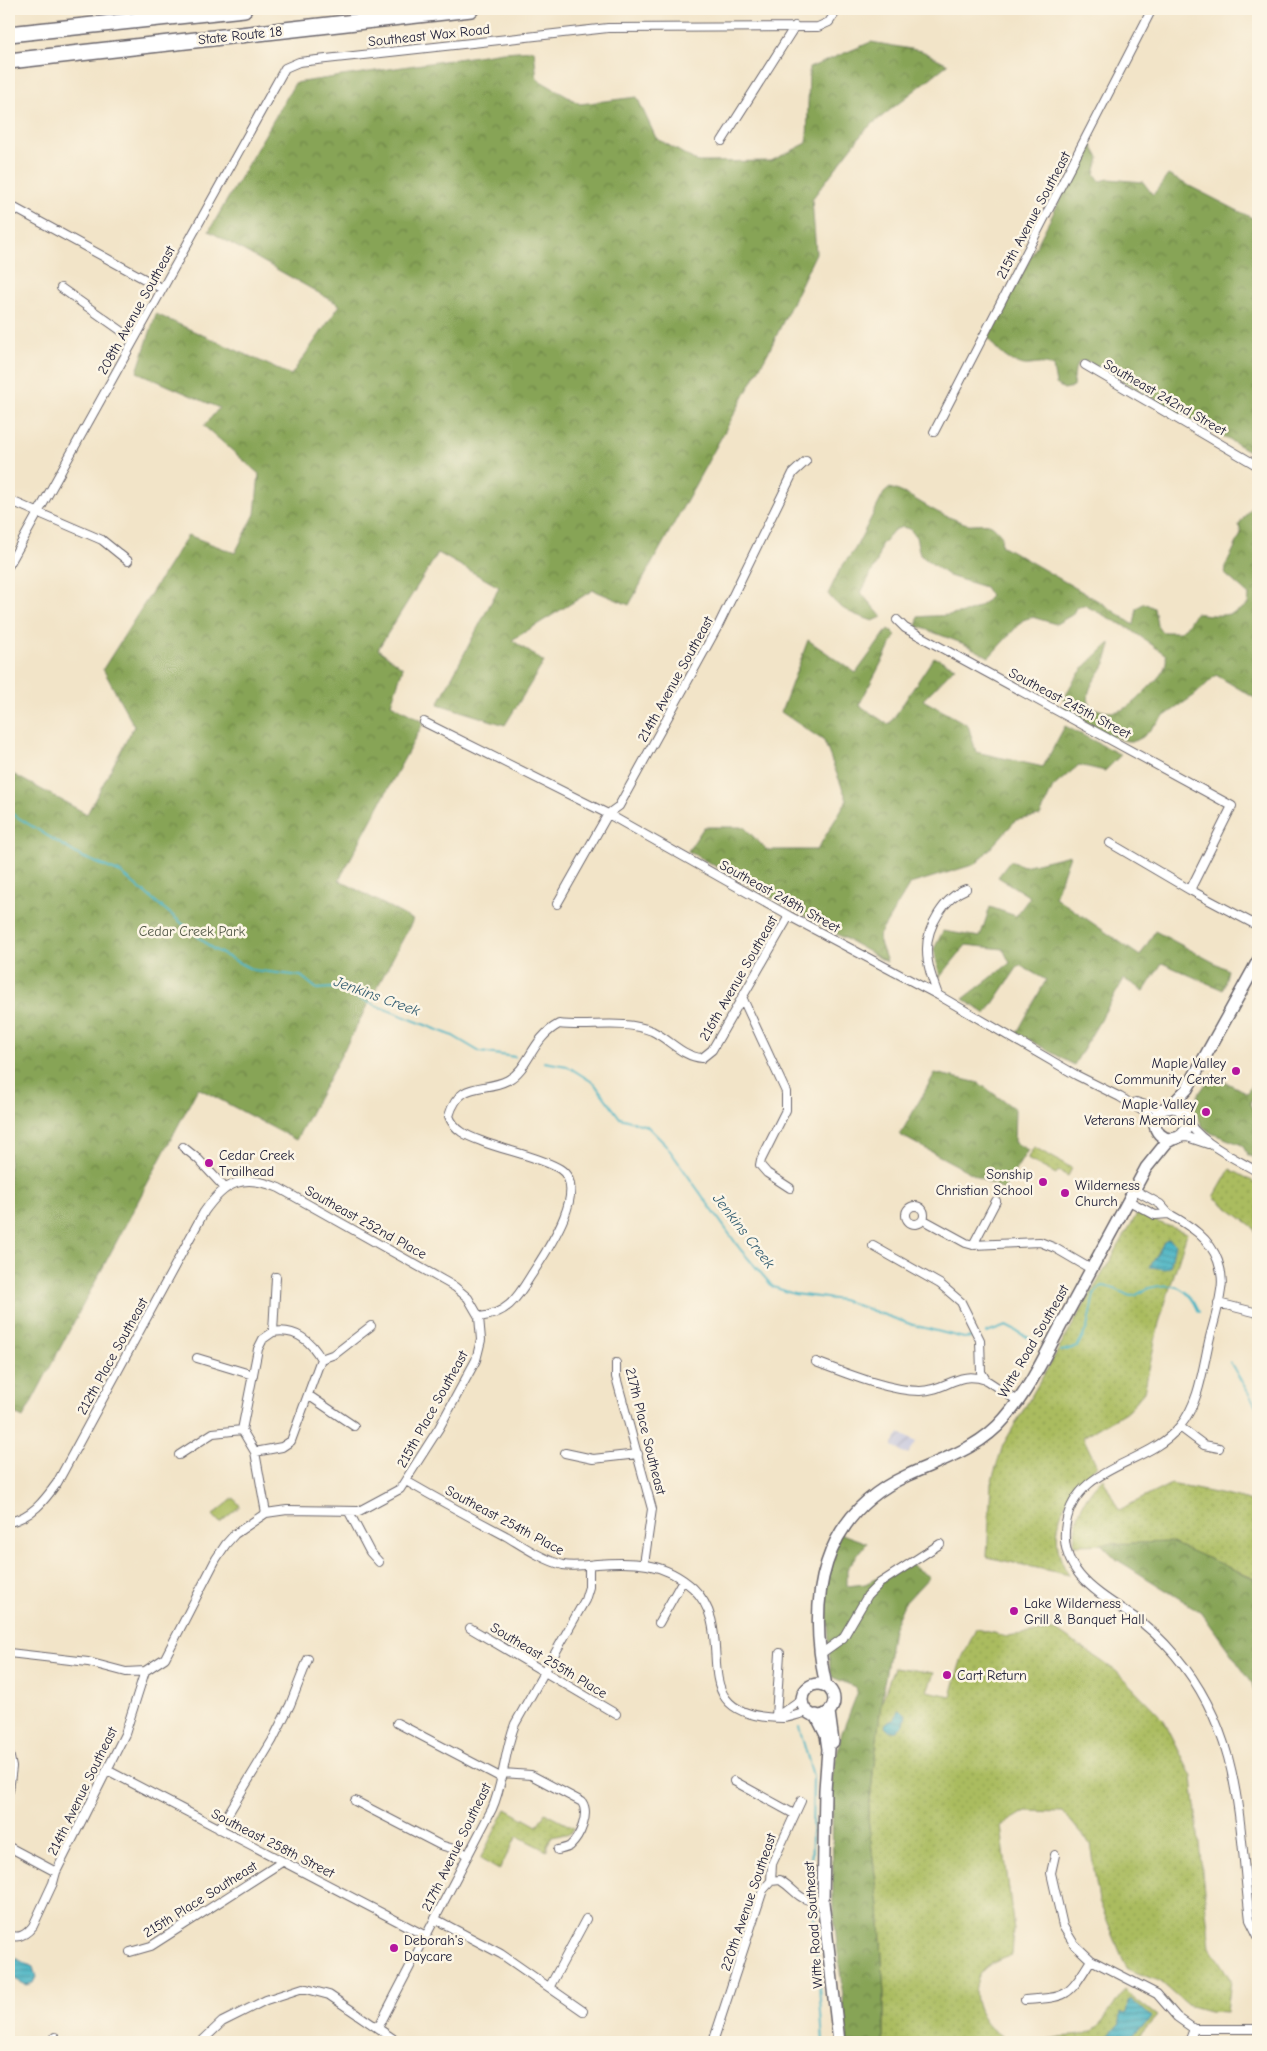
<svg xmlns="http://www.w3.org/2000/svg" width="1267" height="2051" viewBox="0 0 1267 2051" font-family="'Comic Neue',sans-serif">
  <defs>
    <pattern id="industrial-furrows" width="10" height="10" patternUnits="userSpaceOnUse" patternTransform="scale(1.25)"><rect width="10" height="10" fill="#c0c2dd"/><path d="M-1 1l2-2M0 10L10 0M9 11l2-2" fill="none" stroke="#a5a6bf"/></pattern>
    <pattern id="green-dots" width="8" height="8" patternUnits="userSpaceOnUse" patternTransform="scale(1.25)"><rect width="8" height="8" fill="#aabc5f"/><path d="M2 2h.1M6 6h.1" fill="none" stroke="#92a153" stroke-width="1.8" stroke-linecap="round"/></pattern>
    <pattern id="forest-crowns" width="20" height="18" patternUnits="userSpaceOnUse" patternTransform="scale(1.25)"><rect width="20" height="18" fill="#87a456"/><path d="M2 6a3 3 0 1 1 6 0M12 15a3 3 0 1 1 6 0" fill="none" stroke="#6e8548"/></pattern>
    <pattern id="water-rules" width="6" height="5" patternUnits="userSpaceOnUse" patternTransform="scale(1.25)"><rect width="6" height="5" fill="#47b3c3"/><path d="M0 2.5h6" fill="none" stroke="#3b91a0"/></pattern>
  </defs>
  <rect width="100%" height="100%" fill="#fcf5e5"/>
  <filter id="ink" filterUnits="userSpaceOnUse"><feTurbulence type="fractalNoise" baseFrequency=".02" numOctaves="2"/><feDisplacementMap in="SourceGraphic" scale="10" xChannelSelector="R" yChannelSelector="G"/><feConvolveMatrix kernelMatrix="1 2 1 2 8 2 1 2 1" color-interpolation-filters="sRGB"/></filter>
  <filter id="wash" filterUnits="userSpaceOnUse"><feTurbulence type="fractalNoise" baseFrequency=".0096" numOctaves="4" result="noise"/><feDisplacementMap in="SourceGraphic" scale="20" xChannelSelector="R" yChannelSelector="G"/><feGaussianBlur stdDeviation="1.12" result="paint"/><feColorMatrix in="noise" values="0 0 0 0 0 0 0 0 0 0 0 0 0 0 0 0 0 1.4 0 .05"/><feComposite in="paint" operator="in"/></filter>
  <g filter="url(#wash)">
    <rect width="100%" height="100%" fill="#f2e4c8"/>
    <path fill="url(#industrial-furrows)" d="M900,1433L916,1442L908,1455L892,1446Z"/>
    <path fill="url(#green-dots)" stroke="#666f4d" d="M1034,1147L1072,1168L1068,1176L1058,1171L1056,1174L1027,1159Z
      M1230,1169L1258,1184V1238L1253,1227L1214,1197Z
      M1137,1214L1187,1233L1159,1323L1144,1392L1129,1410L1083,1437L1097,1466C1064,1490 1043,1537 1069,1575L987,1557L991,1483L1003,1445Z
      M1103,1478L1119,1510L1171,1484L1239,1498L1258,1505V1579L1172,1545L1159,1543L1074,1545C1075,1517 1082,1498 1103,1478Z
      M976,1629L1006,1636L1056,1630L1116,1671L1163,1719L1192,1777L1210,1947L1231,1980L1227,2012L1209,2011L1187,2005L1161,1982L1127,1969L1099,1901L1090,1844L1063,1812L1026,1811L1001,1826L1014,1930L1012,1955C1001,1959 987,1964 980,1975C967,1997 983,2030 1007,2038C1024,2044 1042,2041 1060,2037C1070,2036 1085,2036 1093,2030C1106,2020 1115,2003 1124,1990L1157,2016L1134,2042H884V1994L879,1907L868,1818L881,1704L894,1667L934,1673L927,1691L951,1696L961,1660Z
      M506,1809L537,1826L545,1813L574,1828L570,1833L552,1837L547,1845V1851L517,1836L499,1870L480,1859Z"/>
    <path fill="url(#forest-crowns)" stroke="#546348" d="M871,42L922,51L948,64L865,130L812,199L816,253L770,349L629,605L593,590L512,640L544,662L505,725L438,704L499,587L438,553L378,649L403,668L391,704L424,722L339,880L413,920L296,1140L198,1088L23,1418L9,1411V772L87,814L134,726L103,669L188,535L235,553L255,514L259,474L204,426L219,408L137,372L156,314L291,375L340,305L209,231L295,83L503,52L534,50L537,79L580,104L637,97L656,138L698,162L771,161L807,143L809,68Z
      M1091,144L1099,158L1095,174L1100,181L1109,179L1143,182L1153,195L1168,175L1258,221V456L1088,362H1079L1075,369L1073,387L1064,389L1056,384L1053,367C1044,362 1040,364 1030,365C1013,367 995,350 988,337L998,321L1081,159Z
      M890,488C914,495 931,512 954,519C959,521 967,525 973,524C990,523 991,522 1002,536L1001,545L1100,602L1134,625L1137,608L1144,603L1154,608L1157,625L1162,632H1179L1186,627L1195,613C1215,616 1233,618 1248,604L1249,595L1225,574L1226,565L1241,534L1239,525L1253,504L1258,500V700L1216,675L1195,695L1163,717L1143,737L1135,741H1127L1110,736L1063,709C1066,681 1090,661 1110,643C1110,672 1081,683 1090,706C1120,721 1131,705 1151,685C1160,676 1168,668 1166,655L1130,629L1084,605L1076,608L1072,615L1056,624L1032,617L1023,620L989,657L964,644L917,626L918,617C944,614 972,619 991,596L985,587L949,576L920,555L916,537L910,529L902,527L894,530L881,545L877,562L861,593L882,617L873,621C855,615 839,610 828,594L840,569L855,549L884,493Z
      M888,629L896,635L859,705L889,725L934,657L955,667L923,700L968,725L976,752L1043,767L1065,726L1121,755L1105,771L1079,765L1053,787L1040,816L1016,820L976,864L910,884L878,937L887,962L688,851L704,827H744L767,850H817L847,800L824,741L781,712L808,640L856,673Z
      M1070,855L1055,897L1140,956L1155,931L1228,970L1223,990L1162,963L1144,991L1124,979L1074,1065L1017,1033L1046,980L1019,965L986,1014L963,999L1010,963L1003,949L966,945L940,977L934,949L943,931L980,937L990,907L1016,916L1030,897L998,877L1010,861L1024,866Z
      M1258,1072L1256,1092L1250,1103L1251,1107L1258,1110V1160L1248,1155L1242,1145L1211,1133L1203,1127L1194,1110L1198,1095L1212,1075L1247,1093Z
      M935,1073L979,1083L1015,1109L1014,1142L1028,1150L1003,1190L900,1135Z
      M839,1533L867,1543L847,1569V1586L865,1584L908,1563L929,1577L904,1604L893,1629L881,1704L868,1818L879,1907L884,1994V2042H848L833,1908L832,1778L841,1735L857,1694L855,1687L832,1677L830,1668L826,1584Z
      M1170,1542L1258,1580V1706L1252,1683L1201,1612L1116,1559L1101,1544Z"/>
    <path fill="#aabc5f" stroke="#666f4d" d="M234,1498L240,1506L220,1523L213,1515Z"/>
    <path fill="url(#water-rules)" stroke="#346a7f" d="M1169,1239L1175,1244L1170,1267L1165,1269L1150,1267L1164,1242Z
      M898,1710L906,1714L904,1724L897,1731H889L885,1727L886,1723L895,1719Z
      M9,1955L33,1967L36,1977L33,1983L26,1985L9,1976Z
      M1132,1999L1151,2017L1147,2023L1125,2042H1108L1109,2035L1120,2023L1121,2013L1126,2014L1128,2001Z"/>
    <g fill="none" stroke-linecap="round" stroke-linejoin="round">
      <path stroke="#47b3c3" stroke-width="2" d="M9,812L80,856L121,873L213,949L253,970L301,976L317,989L332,988L453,1036L480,1052L515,1057
        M544,1062L567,1066L594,1083L620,1118L647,1126L666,1145L740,1249L773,1287L794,1294L842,1300L913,1325L964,1338L973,1337
        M987,1333L1006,1326L1037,1342
        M1061,1351L1077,1347L1087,1328L1094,1294L1102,1286C1117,1287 1122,1294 1131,1296C1138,1296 1143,1290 1149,1288C1175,1281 1189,1288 1199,1312
        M1230,1362L1258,1409
        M799,1727L813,1776L811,1890
        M814,1915L823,2042"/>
    </g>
  </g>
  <g filter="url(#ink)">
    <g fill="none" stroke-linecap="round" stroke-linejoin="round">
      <defs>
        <path id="street" d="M722,141L795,26
          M9,205L161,288
          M61,288L133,339
          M1085,365L1258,466
          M934,432L1152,9
          M9,500L102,540L128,561
          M9,565L285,68L299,62L608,28L818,27L829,22L838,9
          M897,620L905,628L1232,806L1190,890
          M424,722L608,814L789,916L938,995L1076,1075L1120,1097L1151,1116L1157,1128
          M1110,843L1190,890L1258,926
          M557,904L608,814L619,806L719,624L793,473L806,461
          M938,995C933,981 927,966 927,951C926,927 945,897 966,889
          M742,997L786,1092V1110L761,1160L760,1165L767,1173L790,1188
          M1136,1102L1155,1108H1168
          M1186,1117C1194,1140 1238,1160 1258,1172
          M1176,1138L1187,1137L1208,1144
          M183,1147L198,1159L224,1187
          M1129,1201L1155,1215L1169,1214L1160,1204L1135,1190
          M906 1215a9 9 0 1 1 18 0a9 9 0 1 1-18 0Z
          M1169,1214C1189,1225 1210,1238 1218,1261C1221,1270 1223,1281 1221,1290C1219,1306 1214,1322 1210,1337C1203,1366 1200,1402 1180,1426C1147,1467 1077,1463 1066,1523C1057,1572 1100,1594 1134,1617C1149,1627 1163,1641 1175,1655C1243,1736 1238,1821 1250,1920L1258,1936
          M924,1220L966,1243L973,1245L1040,1242L1055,1248L1091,1269
          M973,1245L996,1201
          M873,1246L940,1284L961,1302L980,1340L981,1372L986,1380L1018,1401
          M1218,1303L1258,1313
          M273,1332L276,1277
          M197,1358L253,1375
          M816,1362C845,1373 889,1391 920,1391C946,1391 957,1370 986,1380
          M616,1363V1377L652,1509L644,1564
          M308,1395L354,1426
          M1180,1427L1204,1445L1219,1448
          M255,1452L282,1447L291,1441L321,1359L335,1354L371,1326
          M565,1453L593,1459L638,1454
          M179,1455L213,1433L242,1430
          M406,1481C439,1500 472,1518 506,1536C523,1546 543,1560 563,1565C574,1567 586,1565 597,1564C632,1561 665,1562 693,1588C743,1636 676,1717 783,1718C791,1718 800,1713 809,1712
          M349,1512L370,1552L379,1562
          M266,1513L255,1452L242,1430L258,1349L263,1339L273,1332C295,1328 311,1341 321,1359
          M9,1522C32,1517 44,1501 57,1483L204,1212C225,1182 243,1173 279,1188L455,1287L468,1298L479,1317
          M659,1623L683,1580
          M470,1628L616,1714
          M9,1653L88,1662L126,1672L145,1671
          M822,1653L843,1638L868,1595L880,1583L940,1544
          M776,1717L780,1653
          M776,1717L803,1698
          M397,1723L502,1778
          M9,1753L12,1767L9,1791
          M109,1771L426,1936
          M503,1773L531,1775L582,1802C590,1814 580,1837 570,1846C567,1848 562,1849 558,1850
          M734,1781L794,1814
          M355,1801L440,1845L461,1851L468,1856
          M219,1829L272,1741L290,1705L308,1659
          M9,1847L56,1872
          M1055,1855L1051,1873L1063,1926L1074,1944L1091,1960L1157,1994L1177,2017L1194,2029H1258
          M771,1881L780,1880C800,1893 795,1900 823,1902
          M435,1919L501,1954L583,2011
          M9,1935C19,1939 26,1935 33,1926L53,1883L56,1872L125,1734L145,1671L165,1658L216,1559L226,1544L235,1534L266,1513L287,1510L359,1511L400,1489L439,1428L476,1360L481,1340L479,1317C506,1314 516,1300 530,1277C544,1255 591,1189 560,1169C541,1157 503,1150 481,1141C467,1136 454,1130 449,1116C460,1079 483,1093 508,1080C530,1068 531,1039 559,1024C589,1028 623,1019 652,1031C669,1039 683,1057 702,1058L712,1050L789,916
          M130,1952L151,1946L282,1862
          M550,1986L586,1919
          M1025,2000C1069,1997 1068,1997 1091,1960
          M378,2028L492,1809C504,1782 504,1752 515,1724L585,1600L589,1587V1565
          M55,2037L57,2042
          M201,2042L222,2022L266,2000L303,1988L329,1995L398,2042
          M713,2042L763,1890L771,1881L772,1864L801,1801
          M1189,2042L1194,2029"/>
        <path id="secondary" d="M1155 1123a16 16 0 1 1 32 0a16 16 0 1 1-32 0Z
          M1169,1108L1187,1089L1258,961
          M802 1700a16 16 0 1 1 32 0a16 16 0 1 1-32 0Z
          M826,1686C807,1599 820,1515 908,1475C943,1459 980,1448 1005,1418C1031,1388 1048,1349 1067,1314C1093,1265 1120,1217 1146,1168L1167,1142L1175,1138
          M829,1712L833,1742
          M816,1715L826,1735L828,1749L825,1790L823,1902L839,2042"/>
        <path id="highway" d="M9,34L244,9
          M9,61L471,9"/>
      </defs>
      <use href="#street" stroke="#6b666c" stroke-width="10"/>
      <use href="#secondary" stroke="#6b666c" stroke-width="14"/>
      <use href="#highway" stroke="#6b666c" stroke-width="18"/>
      <use href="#street" stroke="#fff" stroke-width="8"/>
      <use href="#secondary" stroke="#fff" stroke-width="11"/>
      <use href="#highway" stroke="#fff" stroke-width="15"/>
    </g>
  </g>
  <g fill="#b5179e" stroke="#fcf5e5" stroke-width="2">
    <circle cx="1236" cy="1071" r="5"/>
    <circle cx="1206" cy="1112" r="5"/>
    <circle cx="209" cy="1163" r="5"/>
    <circle cx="1043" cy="1182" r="5"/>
    <circle cx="1065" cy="1193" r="5"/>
    <circle cx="1014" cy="1611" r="5"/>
    <circle cx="947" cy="1675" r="5"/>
    <circle cx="394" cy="1948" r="5"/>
  </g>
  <g text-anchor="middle" stroke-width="5" stroke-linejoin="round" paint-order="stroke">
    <g font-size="14" fill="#22223b" stroke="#fcf5e5">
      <text transform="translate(240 35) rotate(-6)" y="5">State Route 18</text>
      <text transform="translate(429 35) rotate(-6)" y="5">Southeast Wax Road</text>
      <text transform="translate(1033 215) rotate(-62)" y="5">215th Avenue Southeast</text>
      <text transform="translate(136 310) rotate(-61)" y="5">208th Avenue Southeast</text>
      <text transform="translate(1165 397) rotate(30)" y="5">Southeast 242nd Street</text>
      <text transform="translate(675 679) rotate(-61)" y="5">214th Avenue Southeast</text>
      <text transform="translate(1070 703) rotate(28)" y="5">Southeast 245th Street</text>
      <text transform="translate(780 896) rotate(29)" y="5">Southeast 248th Street</text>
      <text transform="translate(738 978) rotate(-60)" y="5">216th Avenue Southeast</text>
      <text transform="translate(366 1222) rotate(29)" y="5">Southeast 252nd Place</text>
      <text transform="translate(1033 1341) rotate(-60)" y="5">Witte Road Southeast</text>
      <text transform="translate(112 1356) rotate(-61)" y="5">212th Place Southeast</text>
      <text transform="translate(432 1409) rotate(-61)" y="5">215th Place Southeast</text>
      <text transform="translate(646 1431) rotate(76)" y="5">217th Place Southeast</text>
      <text transform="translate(505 1520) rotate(28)" y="5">Southeast 254th Place</text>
      <text transform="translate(549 1660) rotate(31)" y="5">Southeast 255th Place</text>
      <text transform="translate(82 1791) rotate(-64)" y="5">214th Avenue Southeast</text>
      <text transform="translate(273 1843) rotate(27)" y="5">Southeast 258th Street</text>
      <text transform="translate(456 1847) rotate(-64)" y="5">217th Avenue Southeast</text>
      <text transform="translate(200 1899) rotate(-32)" y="5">215th Place Southeast</text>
      <text transform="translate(748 1902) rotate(-71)" y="5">220th Avenue Southeast</text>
      <text transform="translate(813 1925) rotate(-94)" y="5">Witte Road Southeast</text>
    </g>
    <g font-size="14" fill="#525848" stroke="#fcf5e5">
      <text x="192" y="936">Cedar Creek Park</text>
    </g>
    <g font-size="14" fill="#22223b" stroke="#fcf5e5" text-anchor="start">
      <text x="1226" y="1068" text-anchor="end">Maple Valley<tspan x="1226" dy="16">Community Center</tspan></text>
      <text x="1196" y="1109" text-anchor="end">Maple Valley<tspan x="1196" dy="16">Veterans Memorial</tspan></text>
      <text x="219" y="1160">Cedar Creek<tspan x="219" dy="16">Trailhead</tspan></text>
      <text x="1033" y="1179" text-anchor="end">Sonship<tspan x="1033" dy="16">Christian School</tspan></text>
      <text x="1075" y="1190">Wilderness<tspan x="1075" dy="16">Church</tspan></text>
      <text x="1024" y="1608">Lake Wilderness<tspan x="1024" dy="16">Grill &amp; Banquet Hall</tspan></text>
      <text x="957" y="1680">Cart Return</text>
      <text x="404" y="1945">Deborah's<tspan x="404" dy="16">Daycare</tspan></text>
    </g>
    <g font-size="15" font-style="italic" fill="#315c71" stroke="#fcf5e5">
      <text transform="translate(377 996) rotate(20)" y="5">Jenkins Creek</text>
      <text transform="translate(744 1231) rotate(52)" y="5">Jenkins Creek</text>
    </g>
  </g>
  <rect width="1267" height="2051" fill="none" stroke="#fcf5e5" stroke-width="30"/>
</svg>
